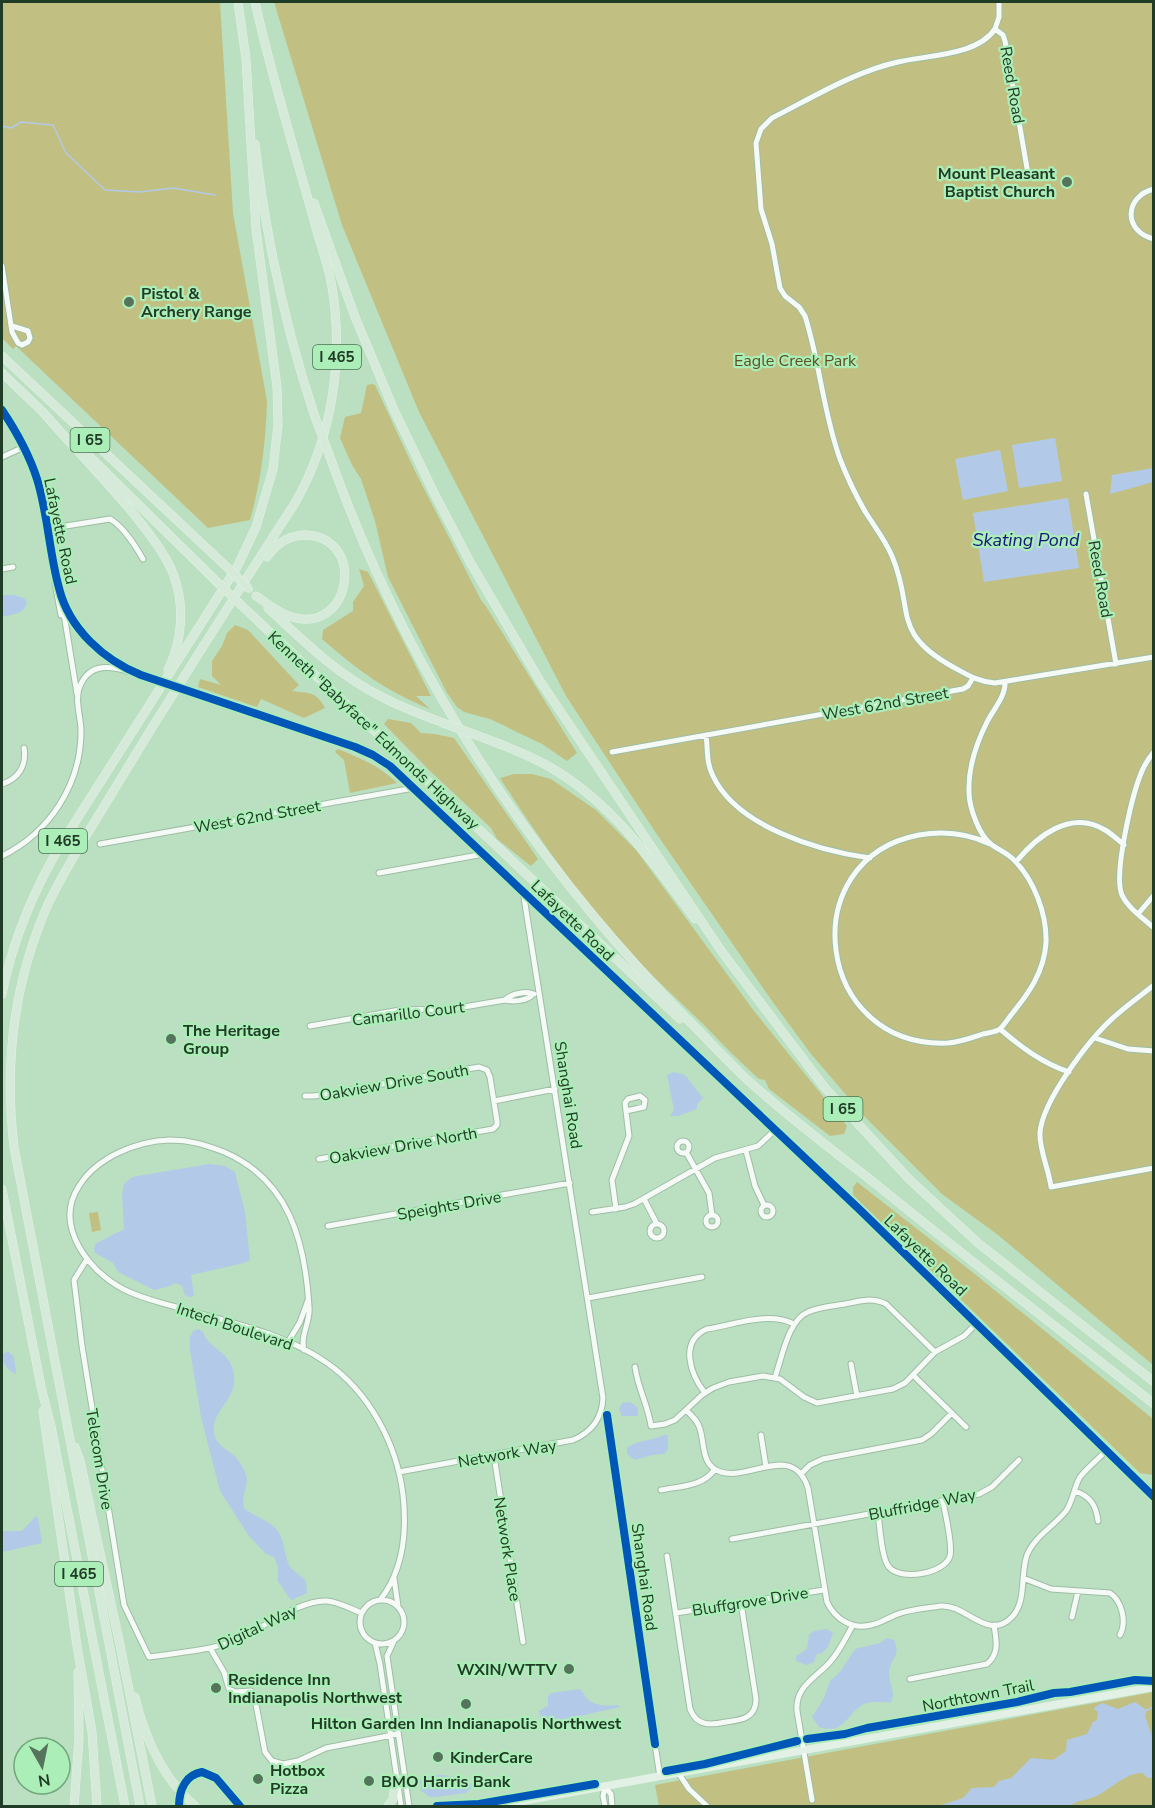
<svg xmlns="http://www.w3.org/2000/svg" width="1155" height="1808" viewBox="0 0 1155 1808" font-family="'Nunito Sans',sans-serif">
  <rect width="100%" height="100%" fill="#badfc1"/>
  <path fill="#c1c082" d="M2,2H220L233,213L267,401C266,441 261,481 250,520L208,528L16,346L13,349L2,338Z
    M274,2H1153V1365L998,1235L942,1194L865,1117L811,1054L772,1001L656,833L566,696L419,412L342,225Z
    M372,384L375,385L415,471L481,600L487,608L577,753L567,761L542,744L490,719L464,712L457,707L447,693L388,577L375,521L361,479L352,465L340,438L345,417L361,413L367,385Z
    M359,569L368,572L431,696H416L430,709C384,690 359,671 322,639L323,630L353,611V602L364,586Z
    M235,625L248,630L299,685L292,691C309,693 317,692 325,708L304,718L261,699L257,707L198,687L200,679L221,685L212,676V661L222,646L227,633Z
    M388,719L411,723L421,733L435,734L454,738L538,859L531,866L497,839L491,828L429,770L384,724Z
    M338,749C360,758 380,766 397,783L350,793L344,760L335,752Z
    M514,774H532L551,779L596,810L636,850L754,1011L847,1126L844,1134L830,1136L769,1089L765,1080L759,1079C741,1063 724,1046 707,1028C681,1002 653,978 629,951C580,898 539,838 500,778Z
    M857,1182L976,1275L1153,1419V1475L1140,1473L853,1195V1187Z
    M98,1212L101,1230L92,1232L89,1213Z
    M1153,1692V1806H659L655,1785Z"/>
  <path fill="#b2cae8" d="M1055,438L1062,481L1019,488L1012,445Z
    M1000,450L1008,491L963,500L955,459Z
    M1153,468V482L1110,494L1112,475Z
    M1068,498L1079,568L984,582L973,513Z
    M2,595H14L24,598L27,602C24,615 13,614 2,617Z
    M674,1072L685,1075L703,1098L697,1104V1109L678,1116H670L674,1110L667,1075Z
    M209,1164L225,1166L235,1172L245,1212L250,1260L244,1263L191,1275L194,1296L189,1297L185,1295L182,1286L176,1283L167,1287L154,1290L118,1272L113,1263L94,1252L95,1244L124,1229L122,1195L124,1184L132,1177Z
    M198,1329L203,1332C209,1350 231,1350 234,1375C237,1400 213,1409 214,1430C214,1447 229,1448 238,1460C256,1485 240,1487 244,1508C254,1517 266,1518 276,1529C286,1540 283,1553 289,1565C293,1572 302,1575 306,1582L307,1593L292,1600C286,1597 284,1587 278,1582V1567L274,1557L266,1554L249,1536L220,1491L201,1417L190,1350V1337L193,1331Z
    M8,1351L14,1357L16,1374C8,1371 1,1362 2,1354Z
    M630,1402L638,1408V1416H622L619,1409L622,1403Z
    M664,1435H667C668,1442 670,1450 664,1454L652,1455L635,1460L627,1454V1448C636,1440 652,1441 664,1435Z
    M36,1516L38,1518L42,1543L2,1552V1531H22Z
    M827,1629L833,1633L828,1647L822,1653L817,1654L814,1662L806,1665L796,1661V1656L807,1649L809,1635L814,1631Z
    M887,1638L894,1640C902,1657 889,1659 889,1673C889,1684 896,1692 891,1702C881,1703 872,1700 862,1705C846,1715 844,1735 819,1727L812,1717L824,1698L830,1681L840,1672L855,1649L880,1643Z
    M580,1689C582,1691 584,1694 585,1696C593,1707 607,1706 618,1705L620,1707L553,1722L541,1720L539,1711L548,1706V1696L551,1693Z
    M1135,1702L1145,1709L1146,1714L1145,1716L1153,1739V1778H1148L1142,1773C1123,1773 1108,1793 1091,1798C1083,1801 1077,1800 1070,1806H938L963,1798L972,1788L994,1787L999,1781L1011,1778L1031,1758L1053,1760L1066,1751L1067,1740L1087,1734L1093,1722L1097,1720L1098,1712L1094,1709L1095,1707L1102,1703L1118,1709Z
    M431,1775C445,1775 459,1775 471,1784V1788L466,1793L435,1797H430L421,1791L420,1780Z"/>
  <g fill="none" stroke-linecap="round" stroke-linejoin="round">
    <path stroke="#b2cae8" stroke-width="1.5" d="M2,126L11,128L21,122L53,125L66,153L105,190L140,192L173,188L215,195
      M1145,1711L1154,1707"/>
    <defs>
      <path id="minor" d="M999,2V17L995,29L1003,35L1005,41L1028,174
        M995,29C977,56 927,55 898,62C853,72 812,98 772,118L761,129L756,143L761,209L772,244L780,288L785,296L799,307L805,316C820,363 823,412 840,459C847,477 856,496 866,513C875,527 885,540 892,556C915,610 890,632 953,667C966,674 978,682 995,683L1154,657
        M1154,189C1124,196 1123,232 1154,239
        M2,266L12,332L18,343L22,345L28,342L30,338L28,331L12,326
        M2,457L24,447
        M1086,494L1116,664
        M47,529L110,519C124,527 135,545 143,559
        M2,569L13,567
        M55,583L61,615
        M62,602L77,694
        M706,735C708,749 706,763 713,776C737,827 819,851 870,858
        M612,752L963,689L968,686L973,678
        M1154,752C1148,759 1143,767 1140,776C1132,797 1113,875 1122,895C1128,908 1143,918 1154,928
        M2,784C18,779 27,766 24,748
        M100,844L414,788
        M990,844C967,833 943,831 919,835C792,859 815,1049 948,1043C960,1042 971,1038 983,1034C988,1033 996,1032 1000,1029C1004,1025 1008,1019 1011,1015C1029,993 1044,972 1046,943C1047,914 1034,880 1014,860C1007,853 999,850 992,845C979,836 969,807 969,792C968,767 976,744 987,722C993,710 1006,696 1005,682
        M2,856C49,833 81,785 81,731C81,717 74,699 80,686C90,662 111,666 131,672
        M1016,862C1037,836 1071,809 1105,830C1112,834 1118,840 1124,845
        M379,873L484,854
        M1138,914L1154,895
        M1154,985C1140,996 1126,1006 1114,1017C1090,1038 1042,1101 1040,1133C1039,1149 1049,1170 1051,1187L1154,1168
        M505,1000C512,993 526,991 534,994
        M310,1026L400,1010L452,1009L505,1000C513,1002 528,1001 533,994
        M1000,1029C1021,1047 1042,1063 1069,1072
        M1095,1038L1128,1049L1154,1051
        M305,1096H314L479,1067L487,1070L490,1077L497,1121V1125L493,1129L319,1159
        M640,1096L645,1100L644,1107L626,1111L625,1103L628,1099Z
        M494,1101L555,1089
        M677 1147a6 6 0 1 1 12 0a6 6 0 1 1-12 0Z
        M746,1151L755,1186L764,1205
        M686,1152L709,1193L712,1215
        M644,1199L657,1224
        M761 1211a6 6 0 1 1 12 0a6 6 0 1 1-12 0Z
        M616,1209L612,1180L629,1136L626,1111
        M592,1212L625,1207L634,1204L715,1158L758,1146L775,1130
        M706 1221a6 6 0 1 1 12 0a6 6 0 1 1-12 0Z
        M650 1231a7 7 0 1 1 14 0a7 7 0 1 1-14 0Z
        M328,1226L570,1183
        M87,1259L74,1280L82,1346L124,1605L149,1657C176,1653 205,1651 231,1642C259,1632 299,1599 327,1601C339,1602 351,1609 362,1613
        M588,1298L702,1277
        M288,1342L300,1322L308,1300
        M304,1350C300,1334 311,1322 309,1306C305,1241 289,1180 224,1152C206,1145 190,1140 170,1140C137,1141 97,1157 79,1186C53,1226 89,1271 123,1289C140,1298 159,1302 176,1307C227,1322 283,1332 327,1363C369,1392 397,1444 403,1495C407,1531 403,1571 380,1600
        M851,1364L857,1396
        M635,1367C638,1389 648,1405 651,1426L665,1424L675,1420L702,1395L713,1388L729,1382L763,1376L780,1379L804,1397L817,1403L893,1389L905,1383L935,1352L964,1336L976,1324
        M913,1375L966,1427
        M775,1377C782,1358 788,1320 808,1312C819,1307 833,1306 845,1304C859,1301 872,1297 886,1304L935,1352
        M705,1393C690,1374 679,1341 707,1329C734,1325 768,1311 794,1324
        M686,1410C692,1416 698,1421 700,1429C705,1445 701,1466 721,1472C750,1481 793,1442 808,1488L827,1602C835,1619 852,1630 871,1625C882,1623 890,1616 901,1613C913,1609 928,1608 941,1606C966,1604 988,1642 1012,1617C1027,1601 1020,1574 1027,1555C1034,1537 1054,1526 1066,1511C1073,1501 1074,1487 1080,1477C1087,1468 1098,1459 1106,1451
        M761,1435L766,1467
        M494,1456L523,1642
        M399,1472L573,1440C592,1432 602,1418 603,1398L523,891
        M801,1474L810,1465L823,1459L922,1440L931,1434L952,1413
        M661,1490C680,1486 703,1487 715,1469
        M1075,1491C1090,1496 1096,1505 1098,1521
        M878,1513C880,1526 881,1558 889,1567C900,1581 945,1574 950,1556C953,1543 945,1515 943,1501
        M732,1539L979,1494L992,1487L1019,1460
        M667,1556L690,1709C697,1727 711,1725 726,1722C742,1720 756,1718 756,1699L741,1603
        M394,1578L398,1606
        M1023,1578L1051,1589L1110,1593C1122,1601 1127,1622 1120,1635
        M360 1622a22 22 0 1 1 44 0a22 22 0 1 1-44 0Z
        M676,1613L824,1590
        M1072,1617L1078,1591
        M394,1641L387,1656L409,1806
        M375,1643L380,1664L401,1806
        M210,1648L224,1672L229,1689L235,1692L251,1691L254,1694L265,1752L272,1761L283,1764L298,1761L326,1748L398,1734
        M910,1679L987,1664C1000,1653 996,1640 994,1625
        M655,1744L660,1777
        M679,1774L689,1789L707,1806
        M605,1787L611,1794L612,1806
        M605,1787L603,1796L605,1806
        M812,1800L797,1711C795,1686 816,1678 830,1662C840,1651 846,1637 853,1625"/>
      <path id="major" d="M2,410C16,431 29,454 37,479C48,514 50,552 58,588C70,632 108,664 149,678
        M190,692L355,747L373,755L390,766L859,1209L1154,1497
        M495,1806L1154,1687"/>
      <path id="highway" d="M255,144C266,238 285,327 315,417
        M314,203L355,317L394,410L434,493L470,562L540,681L722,952L825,1088L909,1179L978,1243L1154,1382
        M2,356L230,570
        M2,373L44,413
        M42,411C73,447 107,481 137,518C151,536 166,555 174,576C185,607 182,641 168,670
        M83,450L220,585
        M330,457C406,672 533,864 693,1025C713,1045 732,1066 752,1084C792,1120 835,1152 877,1185C968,1259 1061,1331 1154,1404
        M256,596C267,603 279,614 292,617C351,635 367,538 306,535C289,535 276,544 267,557
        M240,604L680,1019
        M268,608C304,642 339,676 384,698C403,708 423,715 443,723
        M476,735C500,744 525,753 548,766C612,802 652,861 695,919
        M2,994C13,939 34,889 63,841L237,567L256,527L273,469L278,424L277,387L256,229L246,59L238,2
        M2,1189L42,1391L51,1426L125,1806
        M43,1411L77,1646L92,1732L97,1806
        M75,1447L80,1461L120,1645L152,1806
        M135,1697C145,1738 162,1778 195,1806
        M74,1806L79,1739L78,1672
        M140,1806L14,1147C4,1063 14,980 49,902C61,878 75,854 89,831C110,796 132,761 153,726C200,651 247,577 295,503C332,438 344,361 332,287C328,263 319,241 313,217C293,145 271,74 255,2
        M388,1806L393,1799L396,1778"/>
    </defs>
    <use href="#minor" stroke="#9fbda5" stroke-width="7"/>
    <use href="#major" stroke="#e0f1e3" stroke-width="8"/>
    <use href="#highway" stroke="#e0f1e3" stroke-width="9"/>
    <use href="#minor" stroke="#f5faf6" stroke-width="5"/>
    <use href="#major" stroke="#e3f0e6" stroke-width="6"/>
    <use href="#highway" stroke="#d6eada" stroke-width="8"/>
    <defs>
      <path id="major-bridge" d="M149,678L190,692"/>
      <path id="highway-bridge" d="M315,417L330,457
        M230,570L249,589
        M220,585L240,604
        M443,723L476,735"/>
    </defs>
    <use href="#major-bridge" stroke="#e0f1e3" stroke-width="8" stroke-linecap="butt"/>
    <use href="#highway-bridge" stroke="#e0f1e3" stroke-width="9" stroke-linecap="butt"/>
    <use href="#major-bridge" stroke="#e3f0e6" stroke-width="6"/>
    <use href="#highway-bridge" stroke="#d6eada" stroke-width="8"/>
    <defs>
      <path id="cycleway" d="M2,410C16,431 29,454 37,479C48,514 49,552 59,588C69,629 104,660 141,675L355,747L373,755L390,766L859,1209L1154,1497
        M607,1415L655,1744
        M807,1739L845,1734L867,1728L1017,1702L1054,1693L1070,1692L1135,1680L1154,1681
        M666,1771L705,1764L797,1741
        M179,1806C179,1791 185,1775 202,1772L216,1778L240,1806
        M437,1806L479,1804L595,1784"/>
    </defs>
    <use href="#cycleway" stroke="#abeeb7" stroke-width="11"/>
    <use href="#cycleway" stroke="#0057b8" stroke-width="8"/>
  </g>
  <g fill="#56745c" stroke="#abeeb7" stroke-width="2">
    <circle cx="1067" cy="182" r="6"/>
    <circle cx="129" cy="302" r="6"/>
    <circle cx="171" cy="1039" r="6"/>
    <circle cx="569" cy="1669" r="6"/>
    <circle cx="216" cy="1688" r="6"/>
    <circle cx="466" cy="1704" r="6"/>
    <circle cx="438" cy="1757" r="6"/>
    <circle cx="258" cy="1779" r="6"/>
    <circle cx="369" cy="1781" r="6"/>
  </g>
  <g text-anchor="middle" stroke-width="4.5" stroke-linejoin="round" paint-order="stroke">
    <g fill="#abeeb7" stroke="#4a7152" stroke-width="1.5">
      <rect x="313" y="345" width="48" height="24" rx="4.5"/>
      <rect x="70.5" y="428" width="39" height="24" rx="4.5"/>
      <rect x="39" y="829" width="48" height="24" rx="4.5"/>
      <rect x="823.5" y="1097" width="39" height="24" rx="4.5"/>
      <rect x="55" y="1562" width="48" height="24" rx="4.5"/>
    </g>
    <g font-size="15" font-weight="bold" fill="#203b26">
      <text x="337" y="362">I 465</text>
      <text x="90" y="445">I 65</text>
      <text x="63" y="846">I 465</text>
      <text x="843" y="1114">I 65</text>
      <text x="79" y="1579">I 465</text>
    </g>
    <g font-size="16" fill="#203b26" stroke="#abeeb7">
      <text transform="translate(1013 85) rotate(80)" y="6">Reed Road</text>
      <text transform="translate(61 531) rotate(78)" y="6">Lafayette Road</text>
      <text transform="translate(1101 579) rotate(80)" y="6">Reed Road</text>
      <text transform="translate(885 703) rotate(-10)" y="6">West 62nd Street</text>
      <text transform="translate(374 730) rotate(43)" y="6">Kenneth "Babyface" Edmonds Highway</text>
      <text transform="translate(257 816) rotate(-10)" y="6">West 62nd Street</text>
      <text transform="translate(573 920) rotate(44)" y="6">Lafayette Road</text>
      <text transform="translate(408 1013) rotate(-7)" y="6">Camarillo Court</text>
      <text transform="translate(394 1082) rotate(-10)" y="6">Oakview Drive South</text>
      <text transform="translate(569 1095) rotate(81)" y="6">Shanghai Road</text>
      <text transform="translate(403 1145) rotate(-10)" y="6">Oakview Drive North</text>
      <text transform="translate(449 1205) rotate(-10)" y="6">Speights Drive</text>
      <text transform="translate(926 1255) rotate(44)" y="6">Lafayette Road</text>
      <text transform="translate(235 1326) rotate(18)" y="6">Intech Boulevard</text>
      <text transform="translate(507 1453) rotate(-10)" y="6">Network Way</text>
      <text transform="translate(100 1459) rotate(81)" y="6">Telecom Drive</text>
      <text transform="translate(922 1504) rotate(-11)" y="6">Bluffridge Way</text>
      <text transform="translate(508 1549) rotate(81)" y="6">Network Place</text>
      <text transform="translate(645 1577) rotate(82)" y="6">Shanghai Road</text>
      <text transform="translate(750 1601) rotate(-9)" y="6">Bluffgrove Drive</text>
      <text transform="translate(257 1627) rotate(-25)" y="6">Digital Way</text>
      <text transform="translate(978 1695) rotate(-11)" y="6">Northtown Trail</text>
    </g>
    <g font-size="16" font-weight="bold" fill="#203b26" stroke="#abeeb7" text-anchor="start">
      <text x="1055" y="179" text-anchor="end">Mount Pleasant<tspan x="1055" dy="18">Baptist Church</tspan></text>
      <text x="141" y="299">Pistol &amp;<tspan x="141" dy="18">Archery Range</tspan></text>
      <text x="183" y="1036">The Heritage<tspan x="183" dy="18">Group</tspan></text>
      <text x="557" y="1675" text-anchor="end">WXIN/WTTV</text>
      <text x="228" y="1685">Residence Inn<tspan x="228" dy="18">Indianapolis Northwest</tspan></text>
      <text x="466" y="1729" text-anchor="middle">Hilton Garden Inn Indianapolis Northwest</text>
      <text x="450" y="1763">KinderCare</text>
      <text x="270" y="1776">Hotbox<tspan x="270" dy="18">Pizza</tspan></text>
      <text x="381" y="1787">BMO Harris Bank</text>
    </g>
    <g font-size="16" fill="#5f4f22" stroke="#abeeb7">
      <text x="795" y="366">Eagle Creek Park</text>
    </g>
    <g font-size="18" font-style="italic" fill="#13147c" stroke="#abeeb7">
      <text x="1026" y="546">Skating Pond</text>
    </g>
  </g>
  <rect width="1155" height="1808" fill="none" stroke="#203b26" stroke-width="6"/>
  <g transform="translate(42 1766) rotate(171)"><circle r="28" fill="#abeeb7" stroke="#73a67d" stroke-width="1.5"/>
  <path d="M0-4.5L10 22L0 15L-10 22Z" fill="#56745c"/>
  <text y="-9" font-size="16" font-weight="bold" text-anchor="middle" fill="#203b26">N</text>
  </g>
</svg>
